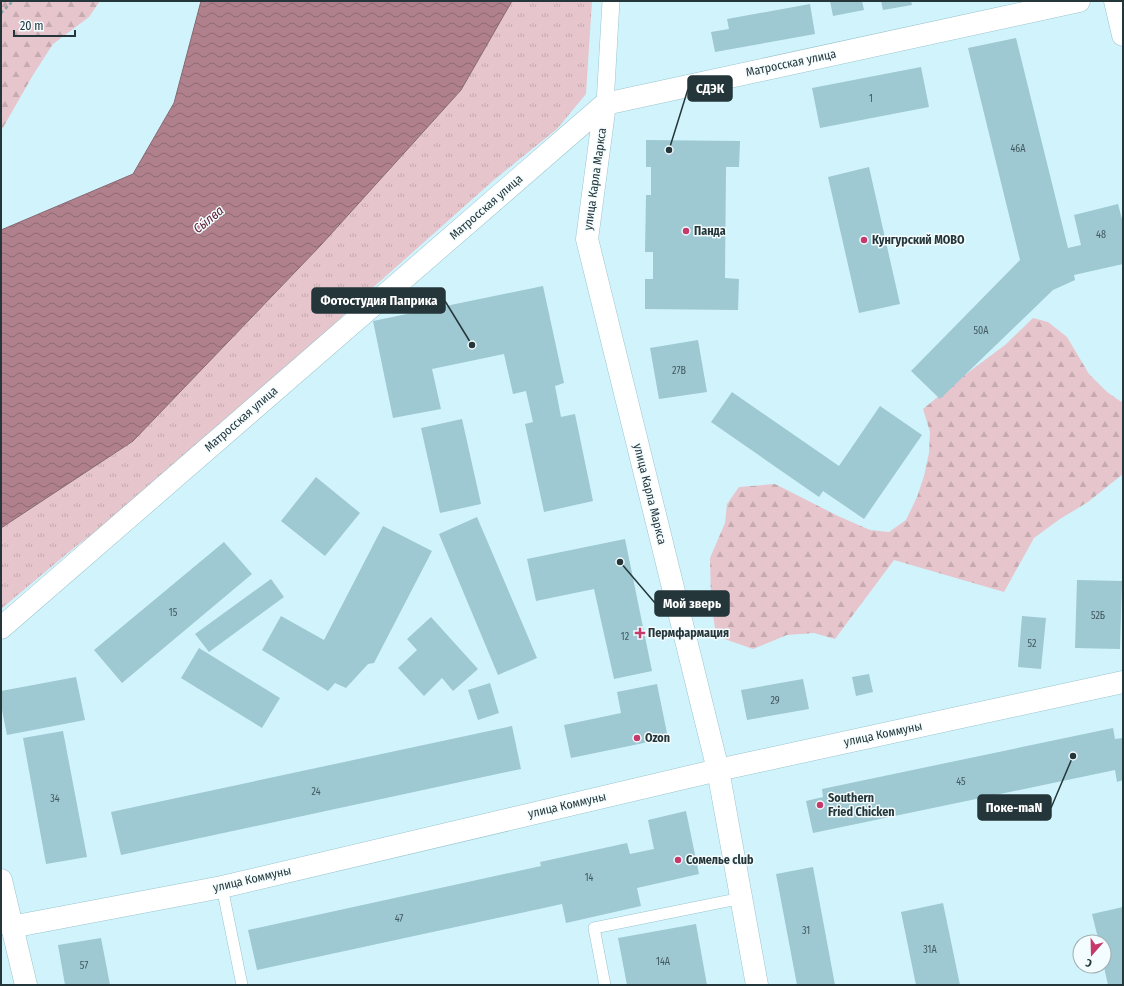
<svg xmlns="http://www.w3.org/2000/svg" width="1124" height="986" viewBox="0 0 1124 986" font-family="'Fira Sans Condensed',sans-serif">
  <defs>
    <pattern id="grass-tufts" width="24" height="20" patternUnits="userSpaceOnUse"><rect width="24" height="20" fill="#e6c5cc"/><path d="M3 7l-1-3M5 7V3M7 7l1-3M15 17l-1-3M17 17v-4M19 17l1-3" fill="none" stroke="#c5aab0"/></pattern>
    <pattern id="forest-firs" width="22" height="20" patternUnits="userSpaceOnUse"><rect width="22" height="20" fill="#e6c5cc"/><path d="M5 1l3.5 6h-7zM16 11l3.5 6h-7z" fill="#c5aab0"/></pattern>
    <pattern id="water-waves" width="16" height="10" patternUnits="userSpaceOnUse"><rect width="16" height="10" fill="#b0818c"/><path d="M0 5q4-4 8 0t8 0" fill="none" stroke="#8f6a73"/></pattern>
  </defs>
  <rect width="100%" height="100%" fill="#d1f4fc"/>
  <path fill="url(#grass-tufts)" d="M512,1H592L586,94L557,129L495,179L359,300L202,453L75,547L1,609V528L133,441L321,245L461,90Z"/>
  <path fill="url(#forest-firs)" d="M1,1H100L89,17L53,44L33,75L1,131Z
    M1033,318L1048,322L1067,337L1089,374L1107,392L1123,403V474L1088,502L1060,519L1034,538L1004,592L894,560L835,639L814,633L787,635L753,649L716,636L711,600L710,558L725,523L727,504L739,487L775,484L838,516L870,530L889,532L906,520L917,497L924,476L929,453L930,432L923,409L962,377L1005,345Z"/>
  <path fill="url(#water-waves)" stroke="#866a73" d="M201,1H512L461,90L321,245L133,441L1,528V230L133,174L174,103Z"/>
  <path fill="#9ec8d2" d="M830,1H862L864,10L833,16Z
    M881,1H911L912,5L883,10Z
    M810,4L815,34L715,52L711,32L729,29L727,19Z
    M1016,38L1068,248L1081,245L1074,215L1118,204L1123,223V264L1074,275L1075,280L1053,290L940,399L911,371L1020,260L968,48Z
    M921,67L929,107L820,128L812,88Z
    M646,140L740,141L739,167H726L725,278L739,279L738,310L645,309V279H653V252H645L646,195H651V167H646Z
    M869,167L900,304L859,313L828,177Z
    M543,286L564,383L555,386L561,417L575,414L593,501L544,512L525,424L533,422L526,391L513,394L504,354L432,369L441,409L393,418L373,321Z
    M698,340L707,392L659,399L650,348Z
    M732,392L839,466L880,406L922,435L864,519L823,491L819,497L711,422Z
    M462,419L481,504L440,513L421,428Z
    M316,477L360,513L325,556L281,521Z
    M477,517L537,658L498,675L439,534Z
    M383,526L432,551L374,663L368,664L346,688L335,683L328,691L262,650L281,616L324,640Z
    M625,539L652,671L614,679L594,589L536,601L527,559Z
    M224,542L252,574L122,683L94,650Z
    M271,579L284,597L209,652L195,634Z
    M1077,580L1122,581L1120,649L1075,648Z
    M1022,616L1046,618L1041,669L1018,667Z
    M431,617L478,669L453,691L442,678L424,696L398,668L417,650L407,639Z
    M199,648L280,698L262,728L181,678Z
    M869,674L873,692L856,696L852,677Z
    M76,677L85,720L7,735L1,705V691Z
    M803,679L809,709L747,720L741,690Z
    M490,683L499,713L478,720L468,690Z
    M657,684L668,738L571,758L564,725L621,713L617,692Z
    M512,726L521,769L121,855L111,812Z
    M1113,728L1115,739L1123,738V780L1117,782L1115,770L813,833L806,801L823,797L822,789Z
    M63,731L87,857L46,864L23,738Z
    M686,811L699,874L637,888L641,906L566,923L562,904L257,970L248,930L541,866L540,862L627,843L630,854L654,849L648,820Z
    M813,867L835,985H797L776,874Z
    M943,903L960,985H916L901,912Z
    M1123,907V985H1108L1104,967V942H1099L1092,914Z
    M696,924L707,985H627L618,938Z
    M101,938L110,985H65L58,945Z"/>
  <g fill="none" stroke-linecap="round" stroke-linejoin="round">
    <defs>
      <path id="service" d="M222,887L242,985
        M605,985L594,928L742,898"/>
      <path id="pedestrian" d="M605,104L611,1"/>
      <path id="minor" d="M605,104L587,239L718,770L757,985
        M1,628L605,104L1079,1
        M1,880L26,985
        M11,927L222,887L718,770L1123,682"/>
      <path id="tertiary" d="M1115,1L1123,35"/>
    </defs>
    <use href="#service" stroke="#9ac4ce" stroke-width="12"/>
    <use href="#pedestrian" stroke="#9ac4ce" stroke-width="18"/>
    <use href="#minor" stroke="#9ac4ce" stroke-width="23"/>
    <use href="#tertiary" stroke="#9ac4ce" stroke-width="23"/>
    <path stroke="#8ba6ad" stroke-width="2.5" stroke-dasharray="3 3" stroke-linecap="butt" d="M1,13L13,1"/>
    <use href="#service" stroke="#fff" stroke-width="11"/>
    <use href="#pedestrian" stroke="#fff" stroke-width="17"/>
    <use href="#minor" stroke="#fff" stroke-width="22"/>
    <use href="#tertiary" stroke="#fff" stroke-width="22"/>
  </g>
  <g fill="#c63a6b" stroke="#f3fcfe" stroke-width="1.5">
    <circle cx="686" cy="231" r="4"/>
    <circle cx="864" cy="240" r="4"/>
    <path d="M638 627h4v4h4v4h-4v4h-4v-4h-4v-4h4z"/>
    <circle cx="637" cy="738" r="4"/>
    <circle cx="820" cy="805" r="4"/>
    <circle cx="678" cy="860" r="4"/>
  </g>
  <g text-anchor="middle" stroke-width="3" stroke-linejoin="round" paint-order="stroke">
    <g font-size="10" fill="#435a60">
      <text x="871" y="102">1</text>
      <text x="1018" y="152">46А</text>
      <text x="1101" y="238">48</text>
      <text x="981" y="334">50А</text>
      <text x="679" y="374">27В</text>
      <text x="173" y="616">15</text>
      <text x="1098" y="619">52Б</text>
      <text x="625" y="640">12</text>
      <text x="1032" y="647">52</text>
      <text x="775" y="704">29</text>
      <text x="961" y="785">45</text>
      <text x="316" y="795">24</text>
      <text x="55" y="802">34</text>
      <text x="589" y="881">14</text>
      <text x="399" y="922">47</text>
      <text x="806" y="934">31</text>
      <text x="930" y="953">31А</text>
      <text x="663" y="965">14А</text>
      <text x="84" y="969">57</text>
    </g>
    <g font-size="12" fill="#25363a" stroke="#f3fcfe">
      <text transform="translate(791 63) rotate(-12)" y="4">Матросская улица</text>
      <text transform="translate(595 179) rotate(-82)" y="4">улица Карла Маркса</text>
      <text transform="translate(486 207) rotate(-41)" y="4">Матросская улица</text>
      <text transform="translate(241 419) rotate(-41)" y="4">Матросская улица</text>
      <text transform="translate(650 494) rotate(76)" y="4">улица Карла Маркса</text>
      <text transform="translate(883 734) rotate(-12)" y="4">улица Коммуны</text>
      <text transform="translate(567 805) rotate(-13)" y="4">улица Коммуны</text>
      <text transform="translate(252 879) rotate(-13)" y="4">улица Коммуны</text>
    </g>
    <g font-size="12" font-weight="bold" fill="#25363a" stroke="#f3fcfe" text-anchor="start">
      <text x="694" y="235">Панда</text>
      <text x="872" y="244">Кунгурский МОВО</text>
      <text x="648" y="637">Пермфармация</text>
      <text x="645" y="742">Ozon</text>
      <text x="828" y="802">Southern<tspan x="828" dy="14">Fried Chicken</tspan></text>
      <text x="686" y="864">Сомелье club</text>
    </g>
    <g font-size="13" font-style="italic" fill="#632538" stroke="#f3fcfe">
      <text transform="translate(208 219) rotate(-39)" y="5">Сы́лва</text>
    </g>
  </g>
  <path fill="none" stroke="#25363a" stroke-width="1.5" d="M669 150L688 89M472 345L445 301M620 562L655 603M1073 756L1051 808"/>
  <g fill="#25363a" stroke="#f3fcfe" stroke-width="1.5">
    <circle cx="669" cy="150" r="4"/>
    <circle cx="472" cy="345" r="4"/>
    <circle cx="620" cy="562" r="4"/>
    <circle cx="1073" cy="756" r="4"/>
  </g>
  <g fill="#25363a" stroke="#25363a" stroke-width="1.5">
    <rect x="688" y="76" width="44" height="25" rx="4"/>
    <rect x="312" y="288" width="133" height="25" rx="4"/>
    <rect x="655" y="591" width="74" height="25" rx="4"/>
    <rect x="978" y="795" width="73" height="25" rx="4"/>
  </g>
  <g font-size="13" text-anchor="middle" font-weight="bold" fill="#fff">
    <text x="710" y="93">СДЭК</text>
    <text x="379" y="305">Фотостудия Паприка</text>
    <text x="692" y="608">Мой зверь</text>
    <text x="1014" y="812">Поке-maN</text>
  </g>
  <rect width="1124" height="986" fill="none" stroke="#25363a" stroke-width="4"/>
  <g transform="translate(1092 954) rotate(200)"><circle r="19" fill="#f3fcfe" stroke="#a1adb0"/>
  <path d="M0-3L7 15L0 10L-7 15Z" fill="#c63a6b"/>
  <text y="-6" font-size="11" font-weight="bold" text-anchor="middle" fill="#25363a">С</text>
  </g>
  <path d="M14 30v6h61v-6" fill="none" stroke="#25363a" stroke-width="2"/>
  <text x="20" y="30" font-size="12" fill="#25363a" stroke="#f3fcfe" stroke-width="3" paint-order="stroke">20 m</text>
</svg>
